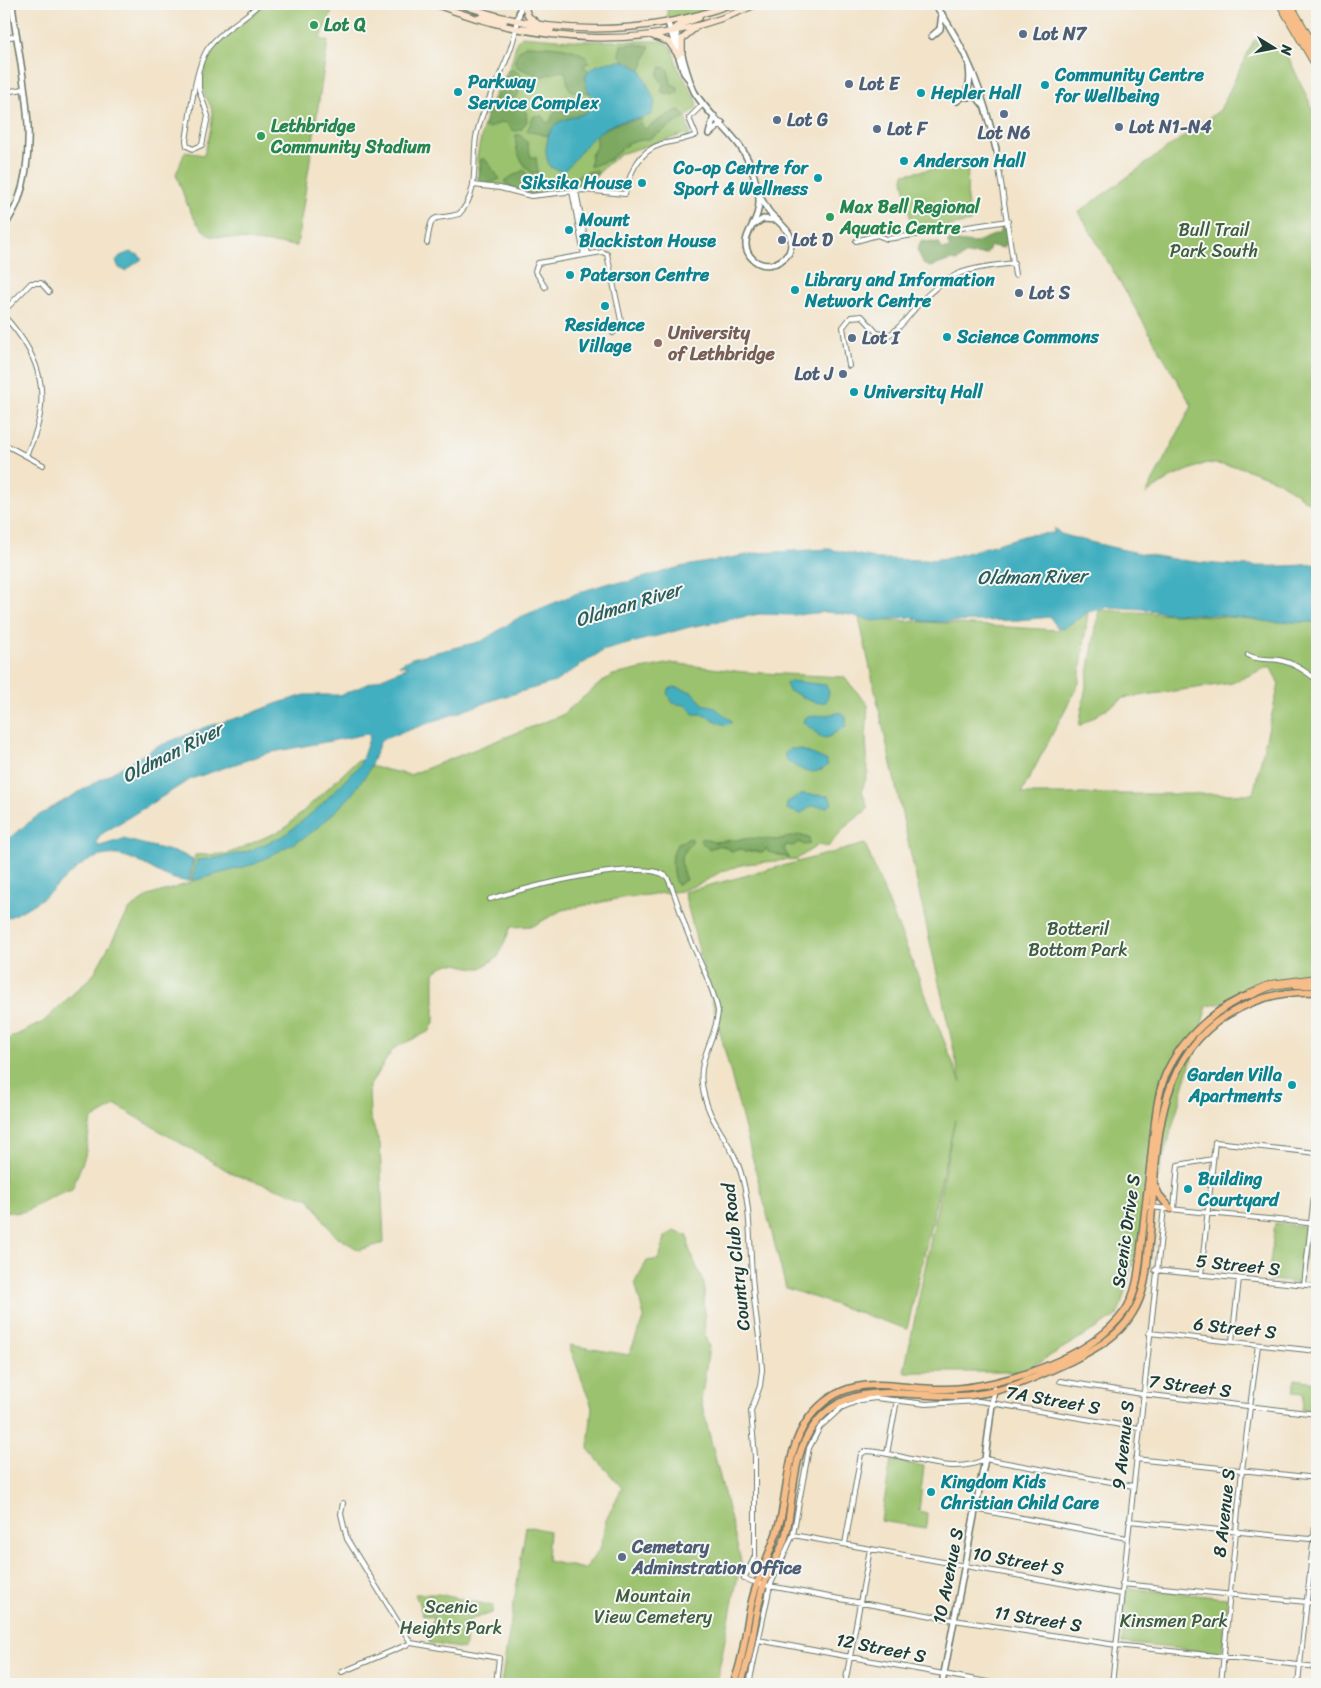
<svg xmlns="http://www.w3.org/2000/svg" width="1321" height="1688" viewBox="0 0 1321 1688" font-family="Sriracha,sans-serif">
  <rect width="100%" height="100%" fill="#f6f6f2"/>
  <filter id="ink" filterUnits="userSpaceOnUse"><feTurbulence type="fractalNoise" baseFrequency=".02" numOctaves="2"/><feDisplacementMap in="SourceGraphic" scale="10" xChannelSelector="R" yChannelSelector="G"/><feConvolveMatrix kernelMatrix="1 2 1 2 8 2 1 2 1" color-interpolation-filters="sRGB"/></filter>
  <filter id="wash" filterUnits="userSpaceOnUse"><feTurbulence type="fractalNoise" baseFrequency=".0096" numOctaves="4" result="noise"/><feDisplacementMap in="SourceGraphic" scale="20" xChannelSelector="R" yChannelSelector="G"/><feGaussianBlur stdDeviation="1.12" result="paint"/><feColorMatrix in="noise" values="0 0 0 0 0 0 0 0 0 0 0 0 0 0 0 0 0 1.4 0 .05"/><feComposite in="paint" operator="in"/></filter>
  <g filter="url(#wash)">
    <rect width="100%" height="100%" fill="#f2e3c9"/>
    <path fill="#9bc26e" stroke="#5d8051" d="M259,4L335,5L320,39L328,41L297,246L211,236C191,224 184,195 176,174L185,152L204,155C207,142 213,127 212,113C212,106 208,102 205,95C200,83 205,61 213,50C226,32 247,23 259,4Z
      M676,4H732L668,23L667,6Z
      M522,36L582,41H664L672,48L678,68L697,101L696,108L686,117L690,135L687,137L685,134L620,154L603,168L586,188L536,196L478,182L477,156L484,124L511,64L517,41Z
      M1254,40L1285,50L1317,118V508L1278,481L1240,467L1206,463L1170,478L1146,494L1192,406L1079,212L1220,110Z
      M968,163L967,199L970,222L913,233L903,179L904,174Z
      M1099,610L1317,622V986L1207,1006L1118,1315L1023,1372H904L955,1120L907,1329L786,1288L684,892L865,844L961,1083L859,618L1056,630L1088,612L1079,683L1021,794H1253L1279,684L1270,666L1232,683L1124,698L1079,726Z
      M671,663L743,672L844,677L868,705L866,738L868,772L862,790L868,809L845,827L828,847L818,845L797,859L745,864L722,871L702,883L681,891L622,898L562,910L533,926L511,927L498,957L481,968C460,969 453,955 434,973V1022L430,1031L394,1048L369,1086L370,1117L380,1144L384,1243L359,1250L334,1235L310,1199L235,1175L116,1105L91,1120L85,1156L72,1189C66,1191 60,1193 54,1196C36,1203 24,1219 4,1210V1041L43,1022L93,975L129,910L148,896L190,883L195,855L227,854L284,829L358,760L374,767L410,775L562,715L603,681L613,675Z
      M1275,1223L1308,1227L1301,1283L1268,1280Z
      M674,1231L688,1236L689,1249L704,1284L705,1336L709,1347L701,1401L741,1561L716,1684H501L526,1526L549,1531L547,1561L585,1569L601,1547L605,1522L622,1488L588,1449L592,1407L569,1345L629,1355L644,1317L635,1282L647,1261L659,1259L665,1237Z
      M1295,1379L1317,1382V1412L1302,1410L1304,1393L1293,1392Z
      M891,1460L924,1466L919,1511L927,1513L926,1528L881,1521Z
      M1127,1588L1227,1598L1222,1653L1122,1643Z
      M415,1594H438L493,1606L492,1613L469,1620L464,1649L429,1643L433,1617L423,1615Z"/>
    <path fill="#7ca861" stroke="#4e724a" d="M635,44L650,46L641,70L624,61L619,54L621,45Z
      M526,45C543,46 582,45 589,62L583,66L589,71L585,76L587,88L591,93C571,90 569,97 566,73L561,71L540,77C532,72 522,71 515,65V58L519,51Z
      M661,67L668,69L671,84L678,87V92L673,95L661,92L663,85L658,75Z
      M512,69L520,74V77L527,79L529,83L521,82L519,93L515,99L516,103L526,112L527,121L521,130L514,131L505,122L500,123L489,128L485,127C482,113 502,83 508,70Z
      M593,98L592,109C577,119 556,118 548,136L527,131L534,116H542L546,123L550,122L555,110H570L572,109L567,108L581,103L585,106Z
      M679,110L684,114V118L649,139L630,142L609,160L590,167L591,155L597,146L595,134C611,125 624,120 642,119L640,124L646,129C655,123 669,113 679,110Z
      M519,134L527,142L531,157H536L538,173H531C521,162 514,150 516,135Z
      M481,159H485L500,179L488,184L481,183L479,180Z
      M524,170L535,189V194L524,193L505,183V180Z
      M596,170L598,173L584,186L553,188L556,182C571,182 581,172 596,170Z
      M1001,227H1006L1008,236L1004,248L991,246L986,254L965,255L957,261L951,260L930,267L924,264L917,250L921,241L939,243L942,249H947L950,247L947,242L950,240L974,243L999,233Z
      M799,835L809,838L810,844L804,845L799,842L793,846L786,845L784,849L789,858L768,852L766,848L763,853L756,851L744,852L741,849L732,851L720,845L709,849L700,841L702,838L714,842L755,838L776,840Z
      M691,838L693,840L681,857L682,869L686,880L677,885C671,873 670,853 678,843Z"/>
    <path fill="#42afc0" stroke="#30767a" d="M624,61L641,70L655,102L651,115C639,120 626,119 614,124C592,132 581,153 566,169L561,171L550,167C546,158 545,152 547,143C551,114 573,122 592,109C595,94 588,95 586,83C582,64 611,61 624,61Z
      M130,252L139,255L142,259L125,271L119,268L116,261L120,256Z
      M1054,528L1061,534C1145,558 1230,572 1317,564V622H1271L1219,615L1169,613L1143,609L1109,607L1088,612L1064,628L1057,627L1050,617L1018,620L943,622L922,621L910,617L873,621L851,615L827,612L793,615L759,614L690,627L602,651L555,682L499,698L381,740L368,772L350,797L324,822L307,836L255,864L192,881L197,860L224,857L249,851L283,836L296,826L318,808L360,765L370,736L367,734L268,753L191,779L100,835L96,844L100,846L123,839L182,854L193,860L189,881C163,883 137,851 107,855C80,858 64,882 44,897C32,905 18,914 4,919V842L36,817L156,747L206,727L250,714L278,703L305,695H341L408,667L399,665L412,658L482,641L518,618L580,592L609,583L628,582L680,567L758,553L829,549L879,559L929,560L949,558L1027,535L1054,533Z
      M790,681L826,685L829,692L826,702C808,705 804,695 789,691L786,684Z
      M675,687L692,692L704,705C716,704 721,715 731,720V723L725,725L701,714H693C684,701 687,707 673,703L667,693L669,689Z
      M840,712L846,717V726L827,738L821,737L803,722L805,717C810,717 837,714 840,712Z
      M789,749H800L826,760L828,765C814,779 796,769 785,758V753Z
      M803,794L829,796L832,804L827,807L812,806L800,814L787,809V802Z"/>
  </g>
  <g filter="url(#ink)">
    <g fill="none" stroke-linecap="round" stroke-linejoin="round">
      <defs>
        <path id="minor" d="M4,38L16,36
          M199,74V90L208,116L202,145L193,149L187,146L186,141C190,117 195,65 209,47C222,29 244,20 259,4
          M4,92L24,89
          M996,149L1015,275
          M473,185L500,188L531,196L584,190L625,194C630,173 638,151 662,144C673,141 685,140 696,135L689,118L703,104
          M572,191L584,255
          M576,191L588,254
          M856,241L877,235L887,239L1008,221
          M427,243C432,208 433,222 459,214C480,193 472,163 476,137C484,99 508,68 516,29
          M545,287L535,271L538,263L602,252L607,254L622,325L613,333
          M4,311L31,283H41L49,292
          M4,316C44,359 53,402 26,455
          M849,366L843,327L851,317L862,316L877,333L889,335C901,328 909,315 918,305C950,269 969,269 1014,263
          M4,444L43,465
          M1248,655C1258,661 1268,658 1279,660C1294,663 1305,671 1317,680
          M490,899C522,889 639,857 666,876C672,881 684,926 689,936C698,959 714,988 718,1011C717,1037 698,1057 702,1084C707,1123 730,1138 740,1170C752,1207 749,1249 753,1287C755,1315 761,1343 762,1370L760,1386L751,1411L755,1457V1556L744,1579L764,1585L954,1620L1116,1645L1317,1667
          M1150,1207L1317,1224
          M1174,1209L1178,1165L1213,1159
          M1155,1270L1317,1286
          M1201,1275L1215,1142L1317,1153
          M1304,1285L1317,1170
          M1149,1333L1317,1351
          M1232,1341L1239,1279
          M1060,1381L1142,1394L1317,1414
          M887,1454L897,1400
          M1135,1459L1317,1478
          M343,1503L341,1514L347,1539L411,1643
          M975,1509L1127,1538
          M1129,1521L1310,1539L1314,1536L1317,1507
          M793,1535L1121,1594
          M845,1544L861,1454L866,1451C902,1452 953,1478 985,1459L1133,1486
          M1122,1584L1317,1603
          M758,1640L998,1684
          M342,1672L411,1643L499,1658L496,1684
          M749,1684L770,1586L793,1535L809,1448L820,1427L841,1408L860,1400L876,1398L926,1404L979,1401L1139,1428
          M845,1684L870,1549
          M1112,1684L1164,1208
          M1221,1684L1242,1470L1258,1345
          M1298,1684L1313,1544L1317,1541"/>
        <path id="tertiary" d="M935,4C968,51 983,94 996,149
          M668,23L684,73L688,78
          M675,28C679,44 688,81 695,93C716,126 742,135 754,176C757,187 761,198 758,210C756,226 738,239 750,256C761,270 779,266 789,253C797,232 782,227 770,213C765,207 763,201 759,195
          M516,29L521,4
          M932,36L940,29L942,14
          M967,97H977L984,106
          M957,101C970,92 971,82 969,67
          M710,133L722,123
          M709,134L714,116
          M752,226L763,219L777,220
          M4,228C8,219 15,210 18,201C41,139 19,66 12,4
          M942,1684L985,1459L994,1389"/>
        <path id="secondary" d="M435,4C540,45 652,53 757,4
          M460,4C548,37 643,37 732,4
          M524,4L528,16L536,22
          M481,17L504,22
          M522,28L551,30
          M671,31L679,25L699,18
          M653,36L669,42L678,55
          M682,52V39L695,28"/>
        <path id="primary" d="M1296,985H1317
          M1155,1186L1159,1195L1171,1209
          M733,1684C745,1657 745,1626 753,1597C760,1570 775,1545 781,1517C788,1484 788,1446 809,1418C848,1367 895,1391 947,1389C1003,1387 1092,1358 1125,1311C1139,1290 1139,1263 1142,1239C1145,1209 1149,1179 1152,1149C1155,1125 1156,1099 1165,1076C1180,1040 1218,1005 1254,993
          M740,1684C753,1654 753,1619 763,1587C769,1569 781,1553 786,1534C794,1499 791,1454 815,1424C854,1373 919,1402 972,1395C1008,1391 1039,1376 1071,1361C1095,1349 1118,1337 1132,1314C1146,1292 1147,1267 1149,1243C1158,1163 1149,1063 1227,1015C1255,998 1285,990 1317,992"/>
        <path id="motorway" d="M1281,4L1317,66
          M1289,4L1317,53
          M1251,994L1271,985L1317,979"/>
      </defs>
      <use href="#minor" stroke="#697768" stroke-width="6"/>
      <use href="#tertiary" stroke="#697768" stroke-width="8"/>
      <use href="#secondary" stroke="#697768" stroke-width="8"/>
      <use href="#primary" stroke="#697768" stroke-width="9"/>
      <use href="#motorway" stroke="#697768" stroke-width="10"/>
      <use href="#minor" stroke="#fff" stroke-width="4"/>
      <use href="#tertiary" stroke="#fff" stroke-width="5"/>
      <use href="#secondary" stroke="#fce5cf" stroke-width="5.5"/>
      <use href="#primary" stroke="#f7bd88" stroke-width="6"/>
      <use href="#motorway" stroke="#f7bd88" stroke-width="8"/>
    </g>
  </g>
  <g fill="#2e9e5b" stroke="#f6f6f2" stroke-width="2">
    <circle cx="314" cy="25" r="5"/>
    <circle cx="261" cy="136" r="5"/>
    <circle cx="830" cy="217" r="5"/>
  </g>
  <g fill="#5c6f8a" stroke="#f6f6f2" stroke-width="2">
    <circle cx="1023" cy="34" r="5"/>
    <circle cx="849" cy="84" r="5"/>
    <circle cx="1004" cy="114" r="5"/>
    <circle cx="777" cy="120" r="5"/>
    <circle cx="1119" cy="127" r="5"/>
    <circle cx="877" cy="129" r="5"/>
    <circle cx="782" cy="240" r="5"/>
    <circle cx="1019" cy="293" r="5"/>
    <circle cx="852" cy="338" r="5"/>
    <circle cx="843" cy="374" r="5"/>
    <circle cx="622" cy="1557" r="5"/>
  </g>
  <g fill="#0f9aa8" stroke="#f6f6f2" stroke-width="2">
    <circle cx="1045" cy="85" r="5"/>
    <circle cx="458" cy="92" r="5"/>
    <circle cx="921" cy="93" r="5"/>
    <circle cx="904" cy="161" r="5"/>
    <circle cx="818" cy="178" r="5"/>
    <circle cx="642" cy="183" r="5"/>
    <circle cx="569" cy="230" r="5"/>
    <circle cx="570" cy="275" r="5"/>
    <circle cx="795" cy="290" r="5"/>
    <circle cx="605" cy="306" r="5"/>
    <circle cx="947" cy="337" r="5"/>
    <circle cx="854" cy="392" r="5"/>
    <circle cx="1292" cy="1085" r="5"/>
    <circle cx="1188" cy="1189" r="5"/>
    <circle cx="931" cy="1492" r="5"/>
  </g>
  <circle fill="#8d6e63" stroke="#f6f6f2" stroke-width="2" cx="658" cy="343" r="5"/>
  <g text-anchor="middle" stroke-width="4" stroke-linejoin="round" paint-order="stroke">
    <g font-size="18" font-weight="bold" fill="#27864d" stroke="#f6f6f2" text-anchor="start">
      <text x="324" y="31">Lot Q</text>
      <text x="271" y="132">Lethbridge<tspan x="271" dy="21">Community Stadium</tspan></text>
      <text x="840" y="213">Max Bell Regional<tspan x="840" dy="21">Aquatic Centre</tspan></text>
    </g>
    <g font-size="18" font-weight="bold" fill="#4e5e75" stroke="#f6f6f2" text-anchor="start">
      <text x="1033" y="40">Lot N7</text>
      <text x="859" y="90">Lot E</text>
      <text x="787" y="126">Lot G</text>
      <text x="1129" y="133">Lot N1-N4</text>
      <text x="887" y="135">Lot F</text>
      <text x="1004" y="139" text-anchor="middle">Lot N6</text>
      <text x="792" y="246">Lot D</text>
      <text x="1029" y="299">Lot S</text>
      <text x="862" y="344">Lot I</text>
      <text x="833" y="380" text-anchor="end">Lot J</text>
      <text x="632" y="1553">Cemetary<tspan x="632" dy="21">Adminstration Office</tspan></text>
    </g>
    <g font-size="18" font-weight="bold" fill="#0d838f" stroke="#f6f6f2" text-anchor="start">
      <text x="1055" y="81">Community Centre<tspan x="1055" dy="21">for Wellbeing</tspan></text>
      <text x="468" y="88">Parkway<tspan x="468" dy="21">Service Complex</tspan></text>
      <text x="931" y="99">Hepler Hall</text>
      <text x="914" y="167">Anderson Hall</text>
      <text x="808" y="174" text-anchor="end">Co-op Centre for<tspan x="808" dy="21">Sport &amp; Wellness</tspan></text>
      <text x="632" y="189" text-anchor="end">Siksika House</text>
      <text x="579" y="226">Mount<tspan x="579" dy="21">Blackiston House</tspan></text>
      <text x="580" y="281">Paterson Centre</text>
      <text x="805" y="286">Library and Information<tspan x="805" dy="21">Network Centre</tspan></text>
      <text x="605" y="331" text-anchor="middle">Residence<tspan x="605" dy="21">Village</tspan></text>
      <text x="957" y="343">Science Commons</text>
      <text x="864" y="398">University Hall</text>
      <text x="1282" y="1081" text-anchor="end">Garden Villa<tspan x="1282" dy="21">Apartments</tspan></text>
      <text x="1198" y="1185">Building<tspan x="1198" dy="21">Courtyard</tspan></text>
      <text x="941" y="1488">Kingdom Kids<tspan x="941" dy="21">Christian Child Care</tspan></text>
    </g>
    <g font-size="18" fill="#3e5e42" stroke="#f6f6f2">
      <text x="1214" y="236">Bull Trail<tspan x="1214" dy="21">Park South</tspan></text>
      <text x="1078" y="935">Botteril<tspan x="1078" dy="21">Bottom Park</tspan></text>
      <text x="653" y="1602">Mountain<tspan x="653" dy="21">View Cemetery</tspan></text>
      <text x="451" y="1613">Scenic<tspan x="451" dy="21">Heights Park</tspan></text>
      <text x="1174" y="1627">Kinsmen Park</text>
    </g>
    <g font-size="18" font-weight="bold" fill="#785e54" stroke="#f6f6f2" text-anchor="start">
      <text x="668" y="339">University<tspan x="668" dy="21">of Lethbridge</tspan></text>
    </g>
    <g font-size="18" fill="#1f3d34" stroke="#f6f6f2">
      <text transform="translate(1126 1231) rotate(-82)" y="6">Scenic Drive S</text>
      <text transform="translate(736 1257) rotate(-96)" y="6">Country Club Road</text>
      <text transform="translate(1238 1265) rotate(6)" y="6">5 Street S</text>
      <text transform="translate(1235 1328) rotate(6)" y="6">6 Street S</text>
      <text transform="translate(1190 1386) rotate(7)" y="6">7 Street S</text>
      <text transform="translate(1053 1400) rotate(10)" y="6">7A Street S</text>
      <text transform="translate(1123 1445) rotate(-84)" y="6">9 Avenue S</text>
      <text transform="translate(1224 1513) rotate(-84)" y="6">8 Avenue S</text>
      <text transform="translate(1018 1561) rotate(10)" y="6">10 Street S</text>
      <text transform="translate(948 1576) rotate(-79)" y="6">10 Avenue S</text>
      <text transform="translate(1038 1619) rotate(9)" y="6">11 Street S</text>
      <text transform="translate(881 1648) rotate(11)" y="6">12 Street S</text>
    </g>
    <g font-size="19" font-style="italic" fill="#2a5f5e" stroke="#f6f6f2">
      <text transform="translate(1032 576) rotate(-1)" y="7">Oldman River</text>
      <text transform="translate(628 604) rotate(-17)" y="7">Oldman River</text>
      <text transform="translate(172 752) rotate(-27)" y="7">Oldman River</text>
    </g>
  </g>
  <rect width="1321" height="1688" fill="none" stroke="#f6f6f2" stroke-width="20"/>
  <g transform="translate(1274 48) rotate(100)" stroke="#f6f6f2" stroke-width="4" paint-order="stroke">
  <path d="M0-4L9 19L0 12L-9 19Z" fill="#1f3d34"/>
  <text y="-8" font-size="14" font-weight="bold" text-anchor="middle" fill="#1f3d34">N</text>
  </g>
</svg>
